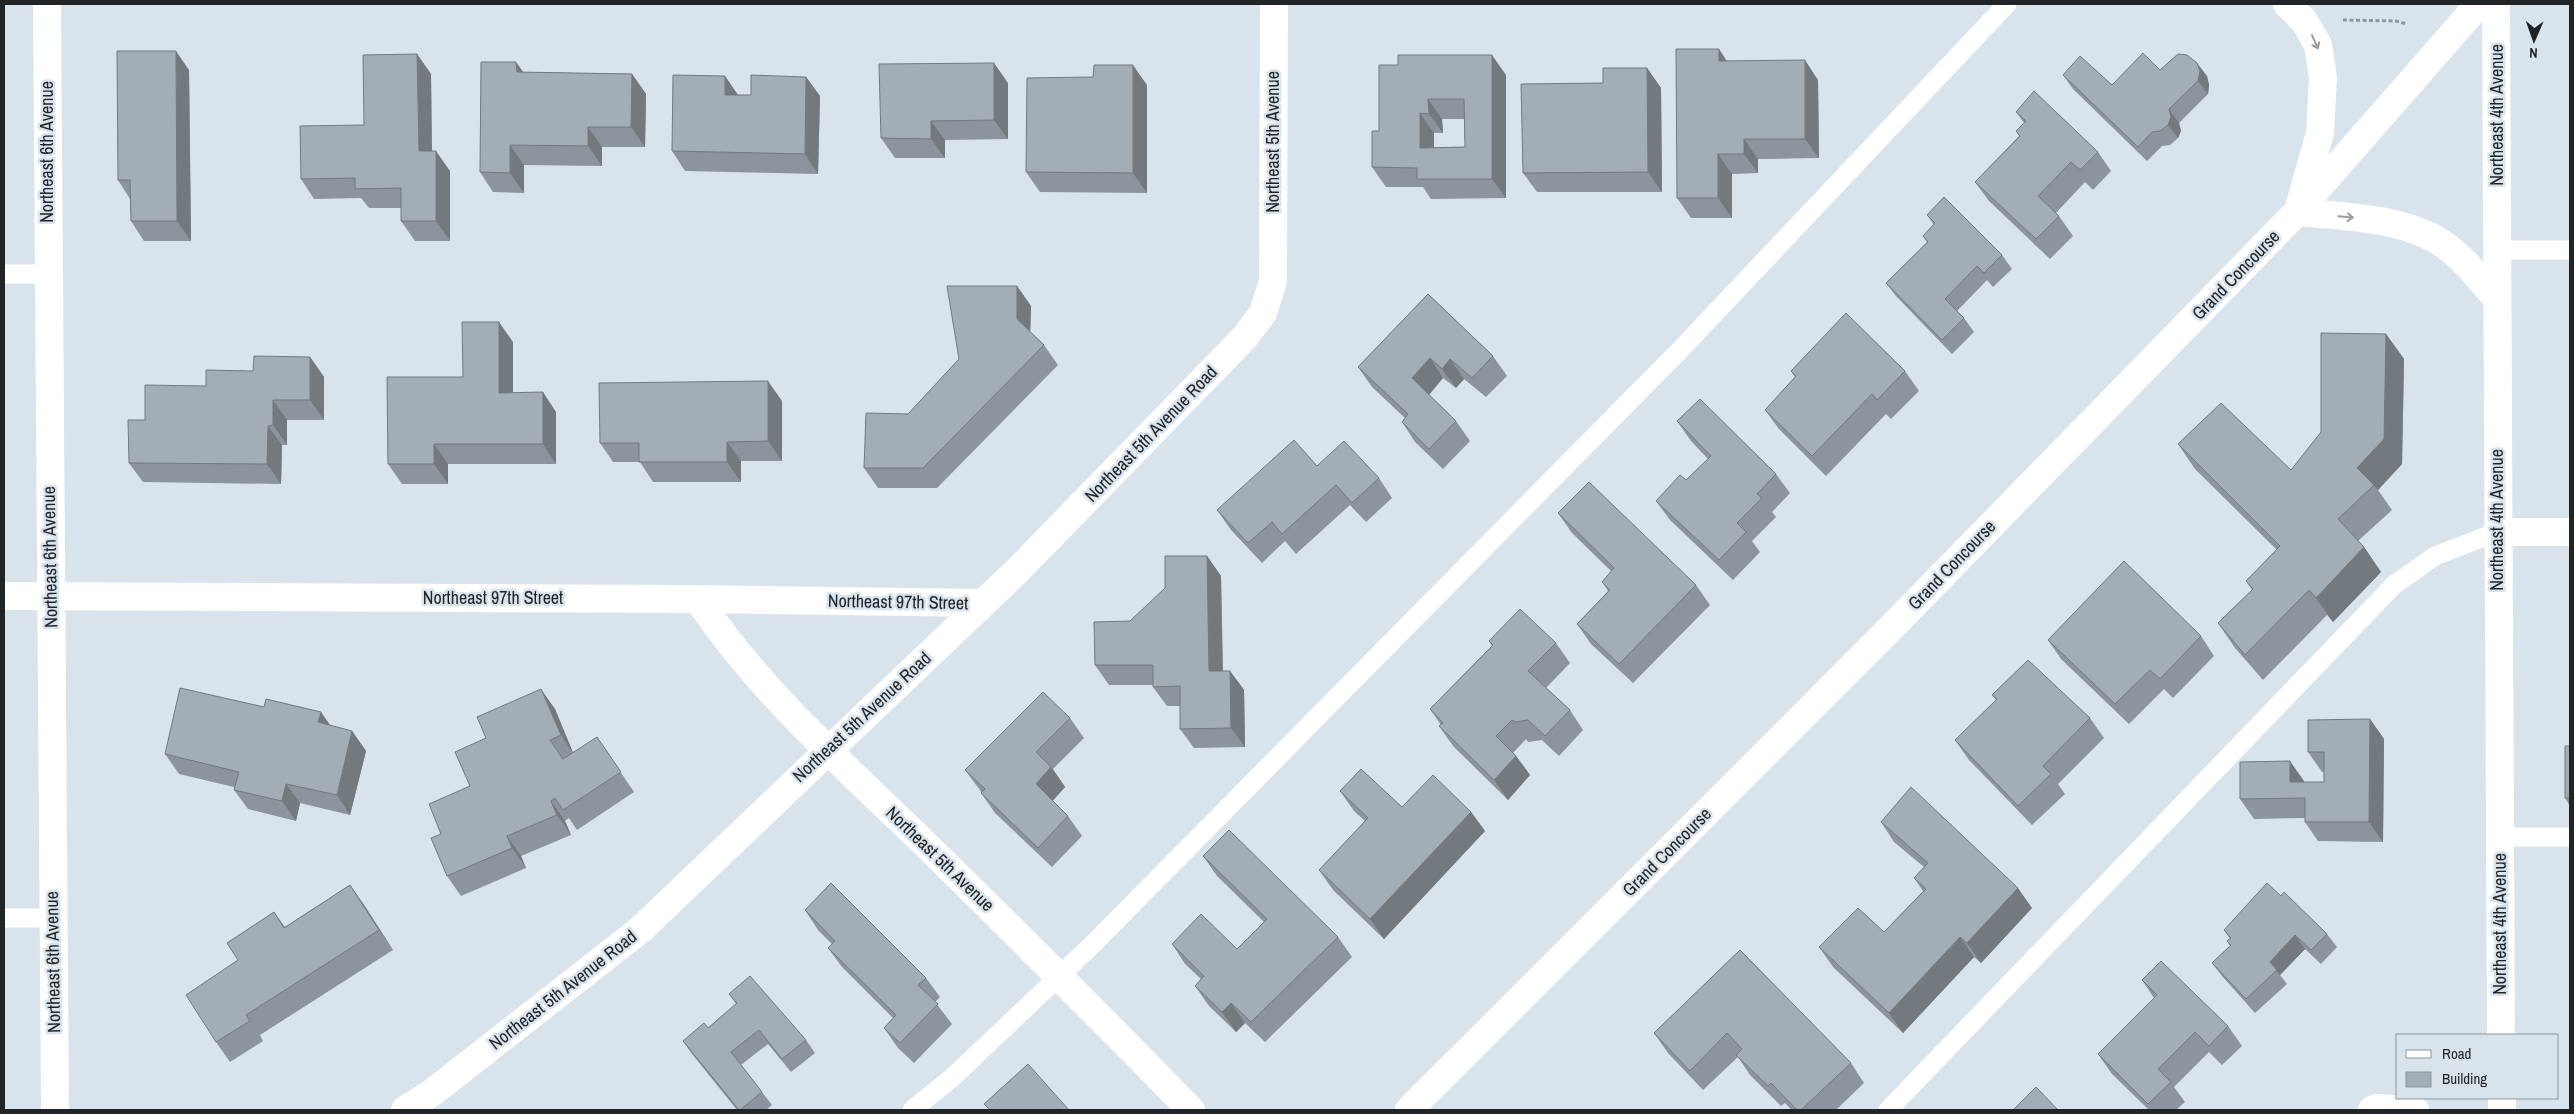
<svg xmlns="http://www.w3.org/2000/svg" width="2574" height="1114" viewBox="0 0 2574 1114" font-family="'Archivo Narrow',sans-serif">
  <rect width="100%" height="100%" fill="#d8e3ec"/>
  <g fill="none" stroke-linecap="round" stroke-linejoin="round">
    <path stroke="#8f979e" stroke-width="3" stroke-dasharray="4 2.5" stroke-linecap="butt" d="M2343,20L2396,21L2407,24"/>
    <path stroke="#fff" stroke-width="19" d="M2497,250H2570
      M4,274H47
      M2500,837H2570
      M4,918H52
      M912,1110L953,1077L1093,944L1679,351L2007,4
      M1888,1110L2394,585L2435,556L2497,532"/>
    <path stroke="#fff" stroke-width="28" d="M2496,4L2501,1035
      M2497,532H2570
      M4,596L698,599L983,603
      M698,599C756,687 845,767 921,840C1012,929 1102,1019 1191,1110
      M2502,1098V1110
      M405,1110L433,1092L640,930L1017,571L1244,338L1263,313L1273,281L1274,4
      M2372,1110L2376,1108L2415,1110"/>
    <path stroke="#fff" stroke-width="28" d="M47,4L55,1110
      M2287,4L2304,21L2318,45L2323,77L2320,133L2300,204
      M2297,212C2342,216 2405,218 2443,244C2464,258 2481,281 2497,299
      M1409,1110L1884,635L2297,212L2479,4"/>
  </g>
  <path fill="#8c959d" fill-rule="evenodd" d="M417,54L431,74L432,151L450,171V241H415L401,221V208H369L361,198L314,199L301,179L364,125Z
    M1727,61L1818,80L1819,158L1758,159V173L1732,174V218H1691L1677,198Z
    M516,62L523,72L632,74L646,94L645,147H602V166L524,165V193L493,192L480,172Z
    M1379,65L1506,75V198L1431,199L1423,187H1386L1372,167L1379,131ZM1442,119H1464L1465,147L1434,148V133H1443Z
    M1647,68L1661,88L1662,192H1537L1523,173Z
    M189,70L191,241H144L131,221L130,199L118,180Z
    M2160,70L2207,76L2209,85L2208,94L2179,123L2181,131L2178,138L2170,145L2162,146L2147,161L2073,89L2063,75L2112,85Z
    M725,76L738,95H751L806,77L820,96L818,174L685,171L672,151Z
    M1093,77L1147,85V193L1040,192L1026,172Z
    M1008,83V139L945,140V158H895L881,138Z
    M2016,112L2098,152L2111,171L2093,190L2085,182L2056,213L2059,216L2073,236L2050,259L1989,201L1975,182L2019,136L2016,131L2024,123Z
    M1927,215L2002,255L2012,269L1993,287L1987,280L1957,311L1964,318L1974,332L1952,354L1896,296L1886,283L1927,242L1923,236L1934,225Z
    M1017,286L1031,306L1030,333L1044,345L1058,365L937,488H878L864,468L908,414L959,359Z
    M1428,294L1493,356L1507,376L1486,397L1464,379L1456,388L1443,378L1429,395L1456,421L1470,441L1443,469L1415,442L1402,422L1405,418L1372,387L1358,367Z
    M2386,334L2404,359L2402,464L2378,490L2392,510L2358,541L2364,547L2381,572L2333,622L2327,615L2263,680L2235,648L2218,623L2252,590L2246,581L2277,550L2195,469L2178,444L2291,470L2321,432Z
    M513,342V392L556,412V464H448V484H402L388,464L463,377Z
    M310,357L324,377V420H287V445H282L281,484L143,482L129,463L145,420L206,386L253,371Z
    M1791,371H1905L1919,391L1891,419L1886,414L1826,476L1779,429L1765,410L1795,377Z
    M782,401V461H741V482H653L640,462H613L600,443Z
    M1677,421L1776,474L1790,493L1772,512L1776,517L1752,541L1760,552L1733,580L1670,520L1656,501L1686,480L1708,459L1691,441Z
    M1317,466L1379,478L1392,498L1366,522L1350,505L1296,554L1285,541L1262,563L1231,530L1217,510Z
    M1558,513L1696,585L1710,605L1633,683L1591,644L1577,624L1608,591L1602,582L1611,571L1572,533Z
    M1207,556L1221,576L1223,671H1230L1244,690L1245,747L1194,748L1180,729V706H1167L1153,687V685H1109L1095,665L1130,621Z
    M2201,636L2214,656L2173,698L2164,689L2129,724L2061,659L2048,640Z
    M1489,641L1556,643L1570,663L1546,688L1570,710L1583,730L1559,756L1542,740L1528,742L1526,739L1513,753L1516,756L1530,775L1508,800L1453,746L1439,726L1441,725L1430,709L1492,646Z
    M1992,695L2090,718L2104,738L2058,784L2065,794L2032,825L1969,760L1955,740L1996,700Z
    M555,709L573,753L597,737L634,792L577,830L569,818L565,821L571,835L521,856L526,868L461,896L447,876L441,834L470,786Z
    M1070,718L1084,738L1053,769L1065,787L1052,801L1068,816L1082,836L1052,867L995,813L981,793H982L965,770Z
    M2370,719L2384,739L2383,842L2318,841L2305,822V818L2254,819L2240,799L2304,781V782H2324V772H2322L2308,752Z
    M330,725L352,731L366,751L350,815L300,803L296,821L248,809L234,790V787L179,774L165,754Z
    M2570,746V806L2565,798Z
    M1340,791L1402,807L1471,812L1485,831L1384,939L1333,890L1319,870L1365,821L1354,811Z
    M1881,822L2032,908L1981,963L1974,957L1903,1033L1833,967L1819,947L1884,932L1923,891L1914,878L1924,867L1894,842Z
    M1203,856L1338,937L1352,957L1265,1042L1245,1023L1236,1032L1209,1006L1195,986L1201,979L1185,964L1172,944L1237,949L1264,922L1217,876Z
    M350,885L364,905L393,950L260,1035L263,1041L230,1062L216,1042L274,912L285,927Z
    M2281,896L2327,934L2337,947L2321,964L2305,949L2280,975L2287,984L2255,1013L2222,976L2212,963L2230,946L2227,941L2230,939L2224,930Z
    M805,910L926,978L940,997L935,1002L952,1024L914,1063L898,1048L884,1028L893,1018L842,967L828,948L832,944L818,930Z
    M1740,950L1851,1063L1864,1083L1836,1110H1792L1785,1103L1781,1106L1750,1075L1738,1057L1703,1090L1668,1053L1654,1033Z
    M2142,980L2228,1026L2242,1046L2222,1065L2209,1052L2174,1087L2185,1102L2176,1110H2149L2112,1074L2098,1054L2154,998Z
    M729,994L806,1040L815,1053L791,1072L768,1044L741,1065L762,1092L772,1105L766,1110H737L692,1054L683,1041L708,1028L736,1004Z"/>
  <path fill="#72797f" d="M1719,49L1732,69L1719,61Z
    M176,51L189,70L191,241L177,221Z
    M417,54L431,74L432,171L419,151Z
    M1492,55L1506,75V198L1492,179Z
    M1805,60L1818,80L1819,158L1805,139Z
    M516,62L530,82L517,72Z
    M994,63L1008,83V139L994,120Z
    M2197,63L2207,76L2209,85L2208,94L2198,81Z
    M1133,65L1147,85V193L1133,173Z
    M1647,68L1661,88L1662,192L1648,172Z
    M632,74L646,94L645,147L631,127Z
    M725,76L738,95H725Z
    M806,77L820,96L818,174L805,154Z
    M1428,99L1442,119L1443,133L1429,114Z
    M2169,109L2179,123L2181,131L2178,138L2168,125Z
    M1420,113L1434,133V167L1420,148Z
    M931,121L945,140V158L931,139Z
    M588,127L602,147V166L588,146Z
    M1744,139L1758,159V173L1744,154Z
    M510,145L524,165V193L510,173Z
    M436,151L450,171V241L436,221Z
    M1718,154L1732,174V218L1718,198Z
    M1017,286L1031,306L1030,339L1017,319Z
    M499,322L513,342V412L499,393Z
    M2386,334L2404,359L2402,464L2378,490L2374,485L2357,468Z
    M310,357L324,377V420L310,400Z
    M1430,358L1443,378L1426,398L1412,378Z
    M1450,359L1464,379L1456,388L1442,369Z
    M768,381L782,401V461L768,441Z
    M543,392L556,412V464L543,444Z
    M273,400L287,420V445L273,425Z
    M268,426L282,445L281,484L267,464Z
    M727,442L741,461V482L727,462Z
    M434,444L448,464V484L434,464Z
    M2364,547L2381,572L2333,622L2316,598Z
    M1207,556L1221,576L1223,691L1209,671Z
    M1230,671L1244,690L1245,747L1231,728Z
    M541,689L555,709L574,755L561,735Z
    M321,712L335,732L318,722Z
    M2370,719L2384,739L2383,842L2369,822Z
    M352,731L366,751L350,815L337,795Z
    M1516,756L1530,775L1508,800L1494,780Z
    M2290,761L2304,781V798L2290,782Z
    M1051,767L1065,787L1050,804L1036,784Z
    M286,784L300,803L296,821L282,801Z
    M551,801L565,821L571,835L557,815Z
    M1471,812L1485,831L1384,939L1370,919Z
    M507,836L521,856L526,868L512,848Z
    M350,885L364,905L393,950L379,930Z
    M2018,888L2032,908L1981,963L1967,943Z
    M2295,935L2305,949L2280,975L2270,962Z
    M1960,937L1974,957L1903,1033L1889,1013Z
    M1231,1003L1245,1023L1236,1032L1222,1012Z"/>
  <path fill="#a3adb6" stroke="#72797f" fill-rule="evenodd" d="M1676,49H1719V61L1805,60V139H1744V154H1718V198H1677Z
    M117,51H176L177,221H131L130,180H118Z
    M2143,53L2160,70L2178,54L2187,55L2197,63L2200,71L2198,81L2169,109L2171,117L2168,125L2160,131L2152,132L2138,147L2063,75L2080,56L2112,85Z
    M417,54L419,151H436V221H401V188L355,189V178L301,179L300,126L364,125L363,55Z
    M1398,55H1492V179H1417V168L1372,167V131H1379V65H1398ZM1428,99H1464L1465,147L1420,148V113L1429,114Z
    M481,62H516L517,72L632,74L631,127H588V146L510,145V173L480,172Z
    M994,63V120L931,121V139L881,138L879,64Z
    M1094,65H1133V173L1026,172L1027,78L1093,77Z
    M1603,68H1647L1648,172L1523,173L1521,84L1603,83Z
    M673,75L725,76V95H751V75L806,77L805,154L672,151Z
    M2034,91L2098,152L2080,170L2071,162L2038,196L2059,216L2036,239L1975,182L2020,136L2016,131L2026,121L2016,112Z
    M1944,197L2002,255L1984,273L1977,266L1945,299L1964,318L1942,340L1886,283L1928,242L1923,236L1935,223L1927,215Z
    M947,286H1017V319L1044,345L923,468H864L866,413L908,414L959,359Z
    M1428,294L1493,356L1472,378L1450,359L1442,369L1430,358L1412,378L1456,421L1429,449L1402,422L1408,414L1358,367Z
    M1846,313L1905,371L1877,400L1872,394L1812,456L1765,410L1796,376L1791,371Z
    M462,322H499V393L543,392V444H434V464H388L387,377H463Z
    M2321,333L2386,334L2384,439L2357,468L2374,485L2338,519L2364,547L2316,598L2309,590L2245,655L2218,623L2253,589L2246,581L2280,546L2178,444L2221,403L2291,470L2321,432Z
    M254,356L310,357V400H273V425L268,426L267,464L129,463L128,420H145V385L206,386V370L253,371Z
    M768,381V441L727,442V462H639V443H600L599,383Z
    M1700,399L1776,474L1757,494L1762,498L1737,523L1746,532L1719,560L1656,501L1680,475L1686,480L1711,456L1677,421Z
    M1294,440L1317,466L1344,441L1379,478L1352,503L1336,485L1282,534L1272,522L1248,543L1217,510Z
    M1589,482L1696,585L1619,664L1577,624L1610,590L1602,582L1614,568L1558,513Z
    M1165,556H1207L1209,671H1230L1231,728L1180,729V686L1153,687V665H1095L1094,622L1130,621L1165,588Z
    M2124,561L2201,636L2160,679L2150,670L2115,704L2048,640Z
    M1520,609L1556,643L1528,671L1570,710L1545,736L1528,720L1515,722L1512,720L1496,736L1516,756L1494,780L1439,726L1443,723L1430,709L1493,645L1489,641Z
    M2028,660L2090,718L2043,766L2051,774L2018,806L1955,740L1997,699L1992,695Z
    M180,688L264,707L266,699L321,712L318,722L352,731L337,795L286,784L282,801L234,790L239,772L165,754Z
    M541,689L561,735L550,740L563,759L597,737L621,772L563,810L555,798L551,801L557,815L507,836L512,848L447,876L431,838L441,834L429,804L470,786L455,752L486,738L477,717Z
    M1043,692L1070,718L1036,752L1051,767L1036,784L1068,816L1038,848L981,793L985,789L965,770Z
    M2370,719L2369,822H2305V798L2240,799V762L2290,761V782H2324V752H2308V720Z
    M2565,746H2570V798H2565Z
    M1361,769L1402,807L1433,775L1471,812L1370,919L1319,870L1368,818L1340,791Z
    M1911,787L2018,888L1967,943L1960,937L1889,1013L1819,947L1858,908L1884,932L1926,889L1914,878L1928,863L1881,822Z
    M1229,830L1338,937L1251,1022L1231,1003L1222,1012L1195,986L1204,976L1172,944L1201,914L1237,949L1267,919L1203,856Z
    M831,883L926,978L918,985L938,1004L900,1043L884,1028L896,1015L828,948L835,941L805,910Z
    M2267,883L2281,896L2284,892L2327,934L2311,950L2295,935L2270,962L2277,970L2246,999L2212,963L2231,945L2227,941L2231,938L2224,930Z
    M350,885L379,930L246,1015L250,1021L216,1042L186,995L238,960L227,943L274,912L284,928Z
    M1740,950L1851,1063L1801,1110H1797L1771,1083L1768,1086L1736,1055L1742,1049L1727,1033L1690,1071L1654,1033Z
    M2161,961L2228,1026L2209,1046L2195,1032L2158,1069L2171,1082L2148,1104L2098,1054L2157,995L2142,980Z
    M750,976L806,1040L782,1059L759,1030L731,1052L762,1092L740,1110H739L683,1041L704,1023L708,1028L737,1003L729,994Z
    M1028,1064L1069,1110H990L984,1104Z
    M2036,1087L2058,1110H2013Z"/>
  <defs><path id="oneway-shaft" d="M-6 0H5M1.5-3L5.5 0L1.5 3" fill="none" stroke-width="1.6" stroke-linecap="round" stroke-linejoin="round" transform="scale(1.25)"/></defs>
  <g stroke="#9b9c9e">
    <use href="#oneway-shaft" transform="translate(2315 42) rotate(66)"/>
    <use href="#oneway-shaft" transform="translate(2346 217) rotate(5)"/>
  </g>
  <g text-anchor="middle" stroke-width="5" stroke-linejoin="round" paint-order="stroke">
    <g font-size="18" fill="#202427" stroke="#d8e3ec">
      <text transform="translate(2497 115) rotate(-90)" y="6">Northeast 4th Avenue</text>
      <text transform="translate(1273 142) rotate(-90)" y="6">Northeast 5th Avenue</text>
      <text transform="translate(47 152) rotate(-90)" y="6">Northeast 6th Avenue</text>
      <text transform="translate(2236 275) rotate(-46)" y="6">Grand Concourse</text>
      <text transform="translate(1151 434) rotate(-46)" y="6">Northeast 5th Avenue Road</text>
      <text transform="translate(2497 520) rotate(-90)" y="6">Northeast 4th Avenue</text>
      <text transform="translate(50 557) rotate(-91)" y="6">Northeast 6th Avenue</text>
      <text transform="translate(1952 565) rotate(-46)" y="6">Grand Concourse</text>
      <text x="493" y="604">Northeast 97th Street</text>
      <text transform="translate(898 602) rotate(1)" y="6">Northeast 97th Street</text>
      <text transform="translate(862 717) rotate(-43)" y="6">Northeast 5th Avenue Road</text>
      <text transform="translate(1667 852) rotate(-45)" y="6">Grand Concourse</text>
      <text transform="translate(940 859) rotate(44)" y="6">Northeast 5th Avenue</text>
      <text transform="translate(2500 924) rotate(-90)" y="6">Northeast 4th Avenue</text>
      <text transform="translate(53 962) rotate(-91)" y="6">Northeast 6th Avenue</text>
      <text transform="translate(563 990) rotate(-38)" y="6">Northeast 5th Avenue Road</text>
    </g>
  </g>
  <rect width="2574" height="1114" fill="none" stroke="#202427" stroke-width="10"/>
  <rect x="2396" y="1034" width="162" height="65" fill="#d8e3ec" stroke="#8e979d"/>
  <rect x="2406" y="1050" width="25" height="8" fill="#ffffff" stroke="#8e979d"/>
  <text x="2442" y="1059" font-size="15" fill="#202427">Road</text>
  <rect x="2406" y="1072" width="25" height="15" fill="#a3adb6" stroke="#8e979d"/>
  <text x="2442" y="1084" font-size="15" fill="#202427">Building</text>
  <g transform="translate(2534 40) rotate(182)" stroke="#d8e3ec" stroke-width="4" paint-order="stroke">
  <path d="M0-4L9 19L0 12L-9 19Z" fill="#202427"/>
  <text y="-8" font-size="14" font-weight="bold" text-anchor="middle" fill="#202427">N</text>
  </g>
</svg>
